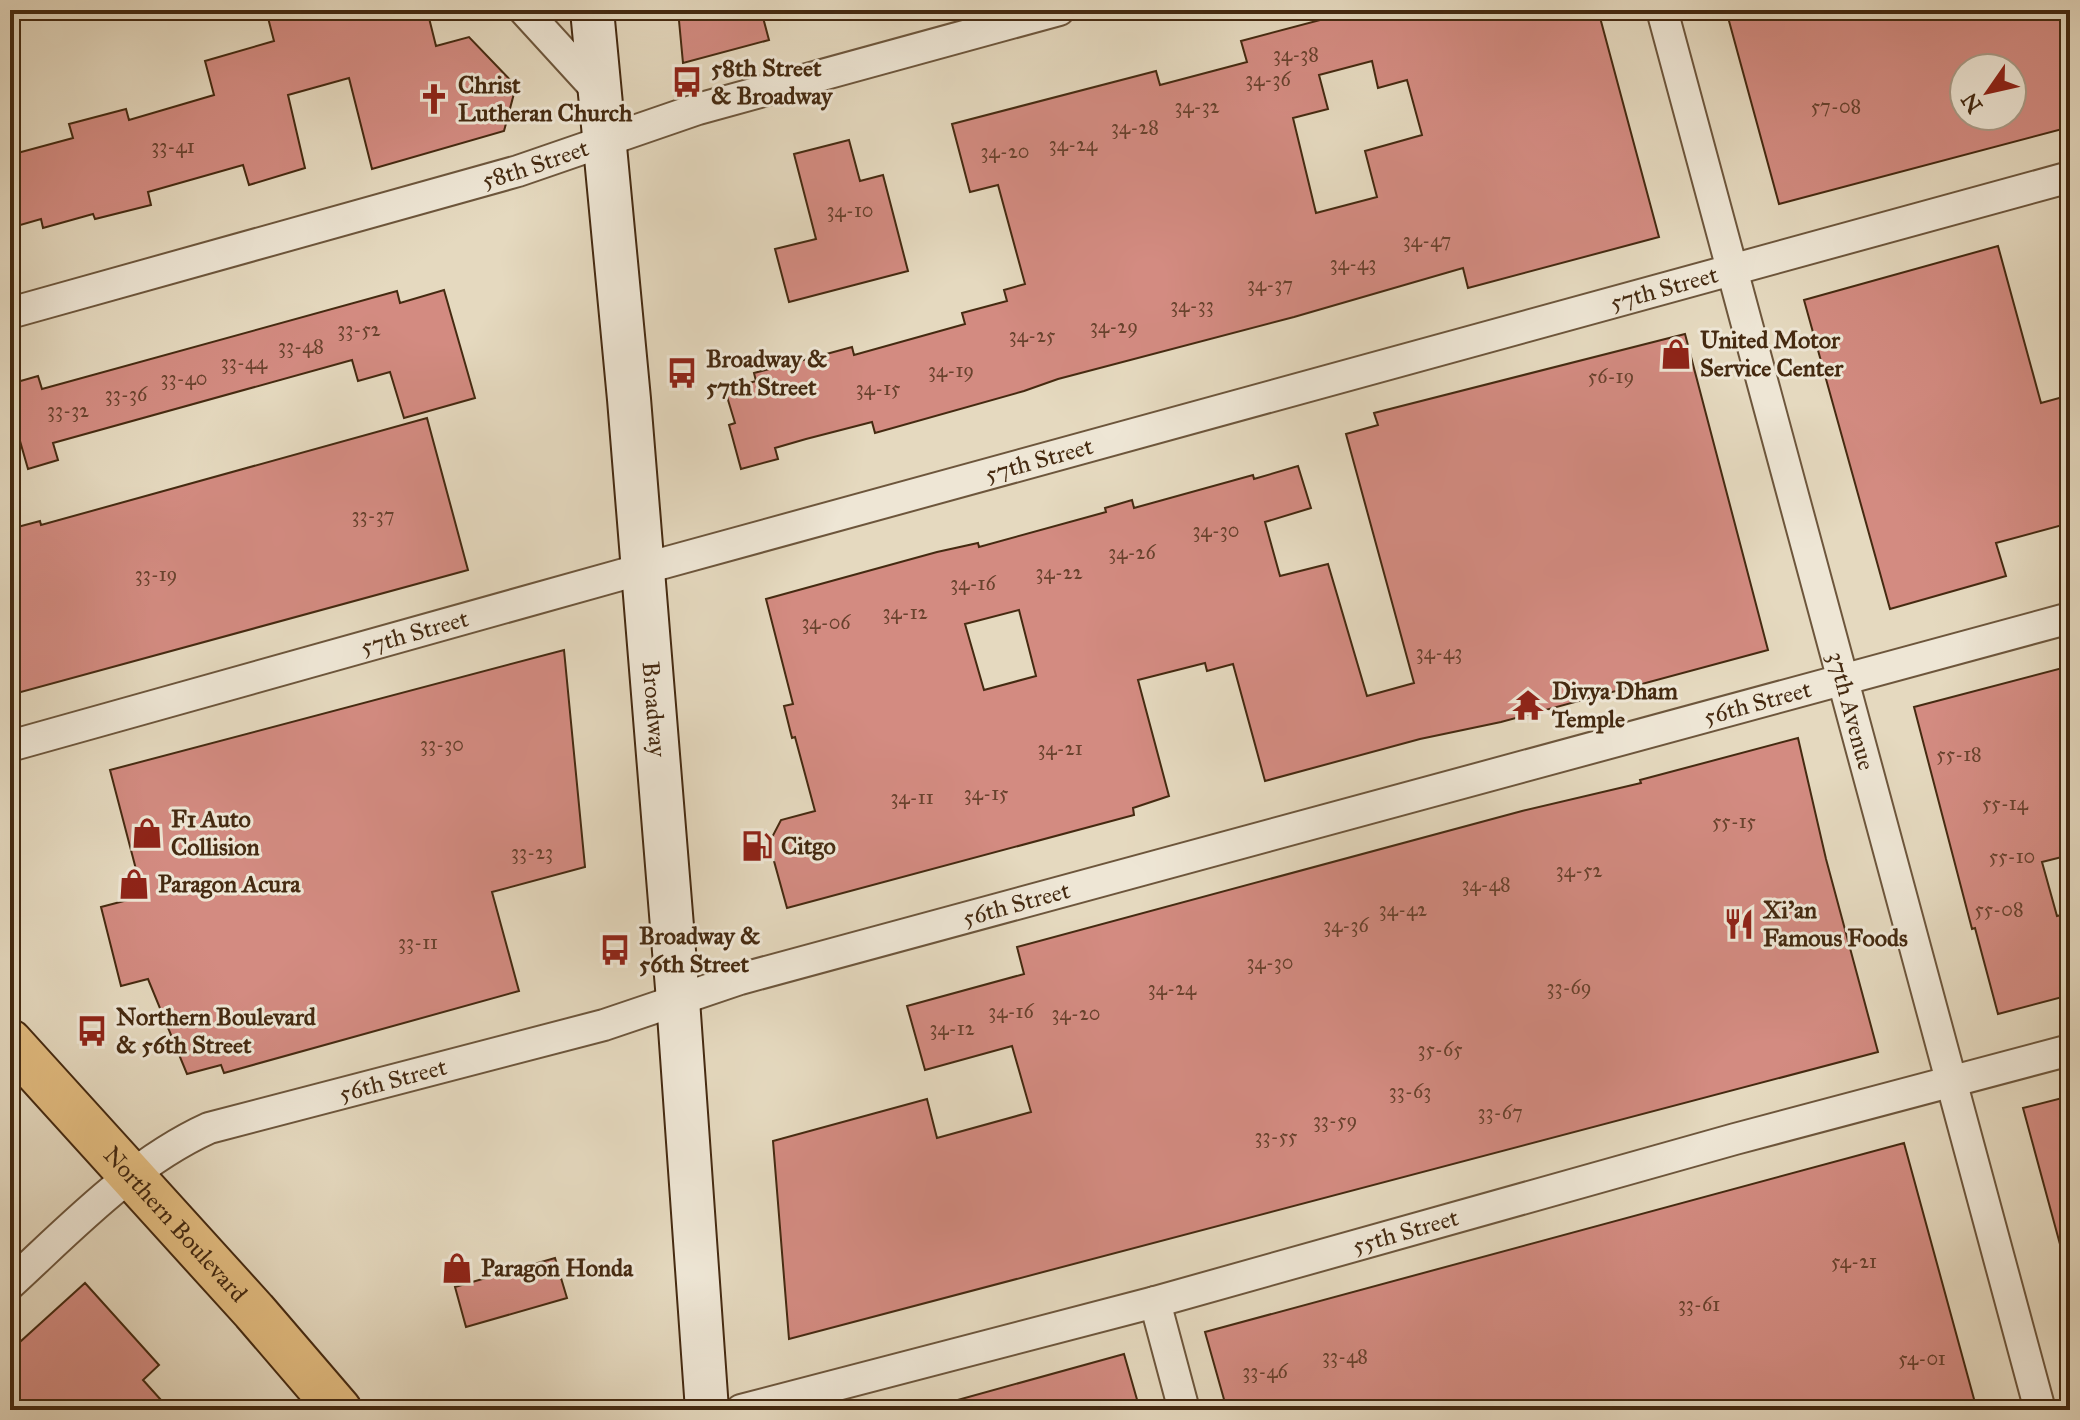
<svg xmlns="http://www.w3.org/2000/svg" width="2080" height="1420" viewBox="0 0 2080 1420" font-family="'IM FELL Great Primer',serif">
  <rect width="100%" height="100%" fill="#e5d9bf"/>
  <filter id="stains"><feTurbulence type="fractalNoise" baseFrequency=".0025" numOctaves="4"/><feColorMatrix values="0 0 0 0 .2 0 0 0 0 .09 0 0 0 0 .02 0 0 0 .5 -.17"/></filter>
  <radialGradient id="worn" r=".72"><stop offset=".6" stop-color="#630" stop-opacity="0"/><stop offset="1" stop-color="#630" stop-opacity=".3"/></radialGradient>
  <path fill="#d38b81" stroke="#452a11" stroke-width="2" fill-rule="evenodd" d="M266,10H427L436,46L469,37L516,86L504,131L372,169L349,78L288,95L305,168L249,185L243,165L148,192L151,205L95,219L93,214L43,228L41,219L10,228V155L73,138L69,124L126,109L129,120L214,95L205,61L274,41Z
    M678,10H761L769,40L683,63Z
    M1358,10H1598L1659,237L1468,288L1463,268L1294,317L1058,379L1024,391L875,433L872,422L806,439L775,448L778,459L741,469L729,425L735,423L725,390L756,381L754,373L819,356L852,347L854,355L965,324L962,313L1007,301L1004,290L1025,284L998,185L970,192L952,124L1156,71L1160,85L1247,62L1241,41ZM1372,61L1378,88L1407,80L1422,135L1365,151L1377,197L1316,213L1293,118L1328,109L1319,75Z
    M1726,10H2070V127L1779,204ZM1964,68H2012V116H1964Z
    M849,140L860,181L883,175L908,271L789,302L775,249L816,239L794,154Z
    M1998,246L2041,403L2070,395V523L1996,543L2006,576L1890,609L1804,300Z
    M444,290L475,398L404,418L390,372L358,381L352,360L53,443L58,460L28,469L10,406V384L38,376L42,389L397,291L400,303Z
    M1685,334L1768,650L1501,722L1420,739L1265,781L1233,664L1207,671L1205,663L1138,680L1169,796L1133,808L1134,815L787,908L769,843L781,820L815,811L795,737L792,738L784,706L793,704L766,599L937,552L978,543L979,547L1106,512L1105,508L1132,500L1134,508L1253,475L1254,479L1298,466L1311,508L1265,522L1280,576L1328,564L1367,696L1414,683L1346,434L1378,425L1374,413ZM1019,610L1036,676L984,690L965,624Z
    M427,418L468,570L10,695V529L40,521L41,525Z
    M564,650L585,867L492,892L519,991L224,1073L221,1065L187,1074L148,979L121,986L101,907L143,896L110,770Z
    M2070,666V855L2042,862L2057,916L2070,913V995L1998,1014L1975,928L1972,929L1914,707Z
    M1798,738L1826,859L1878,1052L789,1339L773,1141L927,1099L937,1138L1031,1112L1012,1046L925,1070L907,1006L1024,974L1017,947L1522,811L1641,783L1640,780Z
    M2070,1096V1247L2061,1248L2023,1108Z
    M1904,1143L1977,1410H1227L1205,1332Z
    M555,1258L567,1298L466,1327L455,1287Z
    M85,1283L159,1365L143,1380L170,1410H10V1351Z
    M1124,1354L1140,1410H955L954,1401Z"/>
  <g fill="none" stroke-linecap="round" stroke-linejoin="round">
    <defs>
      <g id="street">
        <path d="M524,10L598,91"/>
        <path id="s1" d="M1662,10L2040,1410"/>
        <path id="s2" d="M10,313L518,171L698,109L1059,10"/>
        <path id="s3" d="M10,746L642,569L2070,177"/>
        <path id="s4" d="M10,1284C71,1228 132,1163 209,1128L604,1025L740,979L2070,618"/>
        <path d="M1155,1302L1184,1410"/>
        <path id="s5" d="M741,1410L1155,1302L1735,1139L2070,1050"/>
      </g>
      <g id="secondary">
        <path id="s6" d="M592,10L629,399L678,1000L707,1410"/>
      </g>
      <g id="primary">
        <path id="s7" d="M10,1042L254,1311L339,1410"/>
      </g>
    </defs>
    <use href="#street" stroke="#6d563c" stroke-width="34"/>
    <use href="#secondary" stroke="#452a11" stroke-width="46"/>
    <use href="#primary" stroke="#452a11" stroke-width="48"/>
    <use href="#street" stroke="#eee6d5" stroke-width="30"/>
    <use href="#secondary" stroke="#eee6d5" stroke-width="42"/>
    <use href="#primary" stroke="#e2bc80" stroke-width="44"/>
  </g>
  <defs>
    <symbol id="bus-bare" viewBox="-9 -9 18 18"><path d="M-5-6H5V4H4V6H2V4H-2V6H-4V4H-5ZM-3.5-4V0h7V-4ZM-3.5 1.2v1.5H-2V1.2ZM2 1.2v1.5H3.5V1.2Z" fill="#8f2418" stroke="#eee6d5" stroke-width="2.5" paint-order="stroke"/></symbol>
    <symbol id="church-bare" viewBox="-9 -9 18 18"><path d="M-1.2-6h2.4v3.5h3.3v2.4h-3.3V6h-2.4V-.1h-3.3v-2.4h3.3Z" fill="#8f2418" stroke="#eee6d5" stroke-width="2.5" paint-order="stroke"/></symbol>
    <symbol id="shop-bare" viewBox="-9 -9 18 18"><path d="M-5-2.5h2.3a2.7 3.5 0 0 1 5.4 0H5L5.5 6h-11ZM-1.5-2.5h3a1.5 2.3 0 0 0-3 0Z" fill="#8f2418" stroke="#eee6d5" stroke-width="2.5" paint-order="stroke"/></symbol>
    <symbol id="temple-bare" viewBox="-9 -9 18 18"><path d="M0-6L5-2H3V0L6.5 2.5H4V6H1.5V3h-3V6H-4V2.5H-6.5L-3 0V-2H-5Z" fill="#8f2418" stroke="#eee6d5" stroke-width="2.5" paint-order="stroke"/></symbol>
    <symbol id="fuel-bare" viewBox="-9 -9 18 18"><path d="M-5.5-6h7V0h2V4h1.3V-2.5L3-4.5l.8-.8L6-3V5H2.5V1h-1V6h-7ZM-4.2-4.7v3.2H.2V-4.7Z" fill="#8f2418" stroke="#eee6d5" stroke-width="2.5" paint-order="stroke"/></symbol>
    <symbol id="restaurant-bare" viewBox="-9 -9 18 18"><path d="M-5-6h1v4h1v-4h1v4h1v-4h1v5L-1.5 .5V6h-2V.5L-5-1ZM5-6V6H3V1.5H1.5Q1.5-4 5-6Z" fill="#8f2418" stroke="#eee6d5" stroke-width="2.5" paint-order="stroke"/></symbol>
  </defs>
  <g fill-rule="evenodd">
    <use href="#bus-bare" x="665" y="60" width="44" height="44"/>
    <use href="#church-bare" x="412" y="77" width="44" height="44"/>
    <use href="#shop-bare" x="1654" y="332" width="44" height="44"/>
    <use href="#bus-bare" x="660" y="351" width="44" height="44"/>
    <use href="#temple-bare" x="1506" y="683" width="44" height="44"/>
    <use href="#shop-bare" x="125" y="811" width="44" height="44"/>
    <use href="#fuel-bare" x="735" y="824" width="44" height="44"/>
    <use href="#shop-bare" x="112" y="862" width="44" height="44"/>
    <use href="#restaurant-bare" x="1717" y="902" width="44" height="44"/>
    <use href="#bus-bare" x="593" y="928" width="44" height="44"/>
    <use href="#bus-bare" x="70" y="1009" width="44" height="44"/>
    <use href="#shop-bare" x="435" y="1246" width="44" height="44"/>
  </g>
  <g text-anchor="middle" stroke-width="6" stroke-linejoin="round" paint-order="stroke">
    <g font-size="20" fill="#68422d">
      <text x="1296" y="61">34-38</text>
      <text x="1268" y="86">34-36</text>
      <text x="1197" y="113">34-32</text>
      <text x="1836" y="113">57-08</text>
      <text x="1135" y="134">34-28</text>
      <text x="1073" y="151">34-24</text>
      <text x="173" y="153">33-41</text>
      <text x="1005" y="158">34-20</text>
      <text x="850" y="217">34-10</text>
      <text x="1427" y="247">34-47</text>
      <text x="1353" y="270">34-43</text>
      <text x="1270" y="291">34-37</text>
      <text x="1192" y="312">34-33</text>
      <text x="1114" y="333">34-29</text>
      <text x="359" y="336">33-52</text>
      <text x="1032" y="342">34-25</text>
      <text x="301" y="353">33-48</text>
      <text x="244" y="369">33-44</text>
      <text x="951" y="377">34-19</text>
      <text x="1611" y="383">56-19</text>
      <text x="184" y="385">33-40</text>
      <text x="878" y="395">34-15</text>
      <text x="126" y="401">33-36</text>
      <text x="68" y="417">33-32</text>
      <text x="373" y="522">33-37</text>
      <text x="1216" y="537">34-30</text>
      <text x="1132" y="559">34-26</text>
      <text x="1059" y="579">34-22</text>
      <text x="156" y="581">33-19</text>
      <text x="973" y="590">34-16</text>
      <text x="905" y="619">34-12</text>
      <text x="826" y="629">34-06</text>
      <text x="1439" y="659">34-43</text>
      <text x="442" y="751">33-30</text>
      <text x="1060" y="755">34-21</text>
      <text x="1959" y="761">55-18</text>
      <text x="986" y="800">34-15</text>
      <text x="912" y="804">34-11</text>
      <text x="2005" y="810">55-14</text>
      <text x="1734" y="828">55-15</text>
      <text x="532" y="859">33-23</text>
      <text x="2012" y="863">55-10</text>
      <text x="1579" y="877">34-52</text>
      <text x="1486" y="891">34-48</text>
      <text x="1403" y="916">34-42</text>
      <text x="1999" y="916">55-08</text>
      <text x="1346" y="932">34-36</text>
      <text x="418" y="949">33-11</text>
      <text x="1270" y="969">34-30</text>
      <text x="1569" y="994">33-69</text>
      <text x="1172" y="995">34-24</text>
      <text x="1011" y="1018">34-16</text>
      <text x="1076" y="1020">34-20</text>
      <text x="952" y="1035">34-12</text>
      <text x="1440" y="1056">35-65</text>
      <text x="1410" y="1098">33-63</text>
      <text x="1500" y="1119">33-67</text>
      <text x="1335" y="1127">33-59</text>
      <text x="1276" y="1143">33-55</text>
      <text x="1854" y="1268">54-21</text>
      <text x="1699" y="1311">33-61</text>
      <text x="1345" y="1363">33-48</text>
      <text x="1922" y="1365">54-01</text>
      <text x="1265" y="1378">33-46</text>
    </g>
    <g font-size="24" font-weight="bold" fill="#452a11" stroke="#eee6d5" text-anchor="start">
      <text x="711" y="76">58th Street<tspan x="711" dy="28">&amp; Broadway</tspan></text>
      <text x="458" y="93">Christ<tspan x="458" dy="28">Lutheran Church</tspan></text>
      <text x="1700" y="348">United Motor<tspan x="1700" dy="28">Service Center</tspan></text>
      <text x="706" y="367">Broadway &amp;<tspan x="706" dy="28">57th Street</tspan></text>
      <text x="1552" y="699">Divya Dham<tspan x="1552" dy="28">Temple</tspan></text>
      <text x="171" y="827">F1 Auto<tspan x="171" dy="28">Collision</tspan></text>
      <text x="781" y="854">Citgo</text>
      <text x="158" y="892">Paragon Acura</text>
      <text x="1763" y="918">Xi'an<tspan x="1763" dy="28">Famous Foods</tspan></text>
      <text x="639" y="944">Broadway &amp;<tspan x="639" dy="28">56th Street</tspan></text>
      <text x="116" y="1025">Northern Boulevard<tspan x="116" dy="28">&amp; 56th Street</tspan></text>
      <text x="481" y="1276">Paragon Honda</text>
    </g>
    <g font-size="24" fill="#452a11" stroke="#eee6d5">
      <text dy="8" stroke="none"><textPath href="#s2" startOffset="546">58th Street</textPath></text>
      <text dy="8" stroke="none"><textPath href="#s3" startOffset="1716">57th Street</textPath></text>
      <text dy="8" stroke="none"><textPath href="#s3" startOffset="1068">57th Street</textPath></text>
      <text dy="8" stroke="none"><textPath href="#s3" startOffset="420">57th Street</textPath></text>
      <text dy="8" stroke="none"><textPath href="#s4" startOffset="1860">56th Street</textPath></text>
      <text dy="8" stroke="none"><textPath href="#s6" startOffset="702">Broadway</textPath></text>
      <text dy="8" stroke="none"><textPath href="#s1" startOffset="726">37th Avenue</textPath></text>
      <text dy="8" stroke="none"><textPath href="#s4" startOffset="1092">56th Street</textPath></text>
      <text dy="8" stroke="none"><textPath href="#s4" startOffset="444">56th Street</textPath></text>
      <text dy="8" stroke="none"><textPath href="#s7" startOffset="246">Northern Boulevard</textPath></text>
      <text dy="8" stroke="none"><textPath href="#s5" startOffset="688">55th Street</textPath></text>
    </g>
  </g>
  <rect width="2080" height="1420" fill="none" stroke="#e5d9bf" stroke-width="40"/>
  <rect x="12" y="12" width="2056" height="1396" fill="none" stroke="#452a11" stroke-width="4"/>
  <rect x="20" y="20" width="2040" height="1380" fill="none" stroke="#452a11" stroke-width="2"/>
  <g transform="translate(1988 92) rotate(236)"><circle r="38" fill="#eee6d5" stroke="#aa9b87" stroke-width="2"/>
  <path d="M0-6L14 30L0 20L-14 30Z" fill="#8f2418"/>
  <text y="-12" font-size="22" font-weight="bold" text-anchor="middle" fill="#452a11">N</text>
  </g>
  <rect width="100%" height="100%" filter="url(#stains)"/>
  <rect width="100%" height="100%" fill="url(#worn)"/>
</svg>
